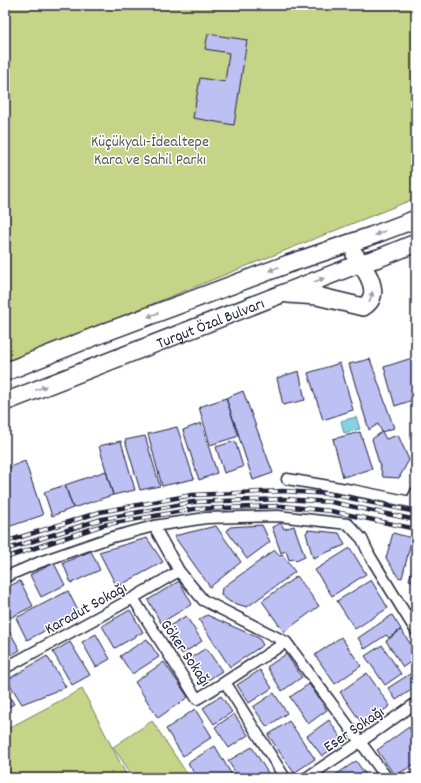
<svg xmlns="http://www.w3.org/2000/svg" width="421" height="783" viewBox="0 0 421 783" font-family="Dekko,sans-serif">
  <rect width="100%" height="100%" fill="#fff"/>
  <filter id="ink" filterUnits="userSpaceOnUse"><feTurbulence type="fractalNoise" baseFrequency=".025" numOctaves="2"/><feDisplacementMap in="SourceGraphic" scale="8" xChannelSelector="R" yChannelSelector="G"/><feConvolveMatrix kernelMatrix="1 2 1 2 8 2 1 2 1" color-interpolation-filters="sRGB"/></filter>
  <g filter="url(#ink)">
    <path fill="#c6d488" stroke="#747b62" d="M5,5H416V198L5,363Z
      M82,689L128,778H8L5,773V730Z
      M152,721L190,778H134L113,747Z"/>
    <path fill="#86d2e5" stroke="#5e8ca1" d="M356,417L360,429L344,433L341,421Z"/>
    <path fill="#bdc0f2" stroke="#22223b" d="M208,34L247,40L234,125L193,118L200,78L225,82L229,53L205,49Z
      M412,358L416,369V399L395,406L384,367Z
      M370,359L394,428L382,432L378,424L369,430L349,364Z
      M340,363L353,410L323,420L308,373Z
      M299,371L305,400L283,405L277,378Z
      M243,391L273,473L253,480L226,398Z
      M226,398L239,436L210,445L199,407Z
      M201,423L217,473L199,480L183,430Z
      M177,427L194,479L162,486L148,434Z
      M360,432L372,469L343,477L333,439Z
      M382,432L386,439L398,435L409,460L399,478L383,477L372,439Z
      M145,436L160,486L140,490L125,440Z
      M121,441L135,490L113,495L99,446Z
      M235,441L243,467L224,473L216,447Z
      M25,461L43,515L5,528V469Z
      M106,471L113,495L73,508L65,485Z
      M65,485L73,508L52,516L44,492Z
      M281,523L284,529L294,526L305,557L296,561L294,559L289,560L286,551L281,553L272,527Z
      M262,525L270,542L247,559L227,531L230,527Z
      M216,526L241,562L210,587L174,536Z
      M308,530L339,533L345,545L313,558L306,533Z
      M393,533L412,538L402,578L398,577L386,558Z
      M147,538L163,562L117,587L99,552Z
      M350,548L366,574L332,596L315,570Z
      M275,550L280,556L282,554L295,572L247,607L230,602L221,595L222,588Z
      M91,551L100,570L71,583L63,563Z
      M416,555V582L409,580Z
      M54,563L65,585L41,597L30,575Z
      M297,576L319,606L284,632L262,601Z
      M371,580L388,608L355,629L337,601Z
      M20,581L33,606L10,618L5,608V588Z
      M179,581L192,604L161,623L148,600Z
      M68,591L79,613L27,640L16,618Z
      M130,610L143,632L115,648L102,626Z
      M207,615L259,638L263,645L230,667L199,620Z
      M392,615L401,629L389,638L386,635L365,649L358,638Z
      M186,616L202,641L182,654L166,628Z
      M7,627L20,650L5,659V628Z
      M401,630L416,652V658L403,667L386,641Z
      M96,634L110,659L96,667L82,642Z
      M341,637L361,666L335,684L315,655Z
      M147,639L159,657L132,674L120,656Z
      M70,642L90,675L72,685L53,652Z
      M382,645L401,674L385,685L365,656Z
      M206,648L222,671L202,684L186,661Z
      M286,654L302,677L282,691L267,667Z
      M47,656L66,687L22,704L7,680Z
      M164,662L188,697L158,718L135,682Z
      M260,670L272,688L249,703L237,685Z
      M416,670V687L396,700L388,688Z
      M367,673L390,706L363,725L340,692Z
      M309,684L327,710L308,724L290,697Z
      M5,688L14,704L5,709Z
      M274,693L287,713L267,727L253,707Z
      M221,696L232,712L214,724L203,708Z
      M195,709L212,737L183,756L166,729Z
      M234,714L248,735L229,748L215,727Z
      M329,720L343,741L322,756L307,736Z
      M289,721L315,759L294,773L268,735Z
      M409,727L416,741V763L395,776L377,750Z
      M215,746L233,777L197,778L188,763Z
      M252,747L271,778H239L228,761Z
      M356,761L368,778H331Z
      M416,770V778H405Z"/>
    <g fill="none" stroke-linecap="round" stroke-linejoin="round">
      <defs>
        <path id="minor" d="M287,479L352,490L416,503
          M411,502L416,492
          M154,526L179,571L203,600L286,642L387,778
          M5,577L40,562L109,538L154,526L206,518L278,516L348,524L362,539L370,556L416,631
          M133,598L197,699L225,682L286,642
          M5,668L133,598L179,571
          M225,682L285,778
          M5,777V778
          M306,778L360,742L416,703"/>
        <g id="trunk">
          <path d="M288,294L317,296L363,307C384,295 366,270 355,255"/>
          <path d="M5,372L106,332L288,264L371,236L416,219"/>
          <path id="s1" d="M5,402L361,263L379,258L416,243"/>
        </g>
      </defs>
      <use href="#minor" stroke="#22223b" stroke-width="13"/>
      <use href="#trunk" stroke="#22223b" stroke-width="20"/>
      <use href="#minor" stroke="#fff" stroke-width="10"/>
      <use href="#trunk" stroke="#fff" stroke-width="17"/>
      <defs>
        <path id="rail" d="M5,542L100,512L192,495L283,491L331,494L416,512
          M5,550L102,519L193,502L283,499L331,502L416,520
          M5,558L103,525L194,509L282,506L331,511L416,529"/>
      </defs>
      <use href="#rail" stroke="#22223b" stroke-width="4.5"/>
      <use href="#rail" stroke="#fff" stroke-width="3" stroke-dasharray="9" stroke-linecap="butt"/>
    </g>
    <defs><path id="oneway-solid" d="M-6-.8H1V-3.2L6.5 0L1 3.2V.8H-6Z"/></defs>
    <g fill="#9c9ca7">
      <use href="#oneway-solid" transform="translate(380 233) rotate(158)"/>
      <use href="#oneway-solid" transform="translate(274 269) rotate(159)"/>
      <use href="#oneway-solid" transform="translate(319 280) rotate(-21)"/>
      <use href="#oneway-solid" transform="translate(371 297) rotate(-73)"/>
      <use href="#oneway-solid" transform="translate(153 315) rotate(159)"/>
      <use href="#oneway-solid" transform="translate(41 388) rotate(-21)"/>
    </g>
  </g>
  <g text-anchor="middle" stroke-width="3" stroke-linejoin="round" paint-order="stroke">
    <g font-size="16" fill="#535752" stroke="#fff">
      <text x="150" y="146">Küçükyalı-İdealtepe<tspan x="150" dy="18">Kara ve Sahil Parkı</tspan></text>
    </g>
    <g font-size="16" fill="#22223b" stroke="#fff">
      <text dy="6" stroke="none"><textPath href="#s1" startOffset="220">Turgut Özal Bulvarı</textPath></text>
      <text transform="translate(85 607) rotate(-29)" y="6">Karadut Sokağı</text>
      <text transform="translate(187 652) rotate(56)" y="6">Göker Sokağı</text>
      <text transform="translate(353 728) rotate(-34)" y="6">Eser Sokağı</text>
    </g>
  </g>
  <rect width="421" height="783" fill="none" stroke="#fff" stroke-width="20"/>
  <rect x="10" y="10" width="401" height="763" fill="none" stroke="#22223b" stroke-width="1.5" filter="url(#ink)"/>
</svg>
